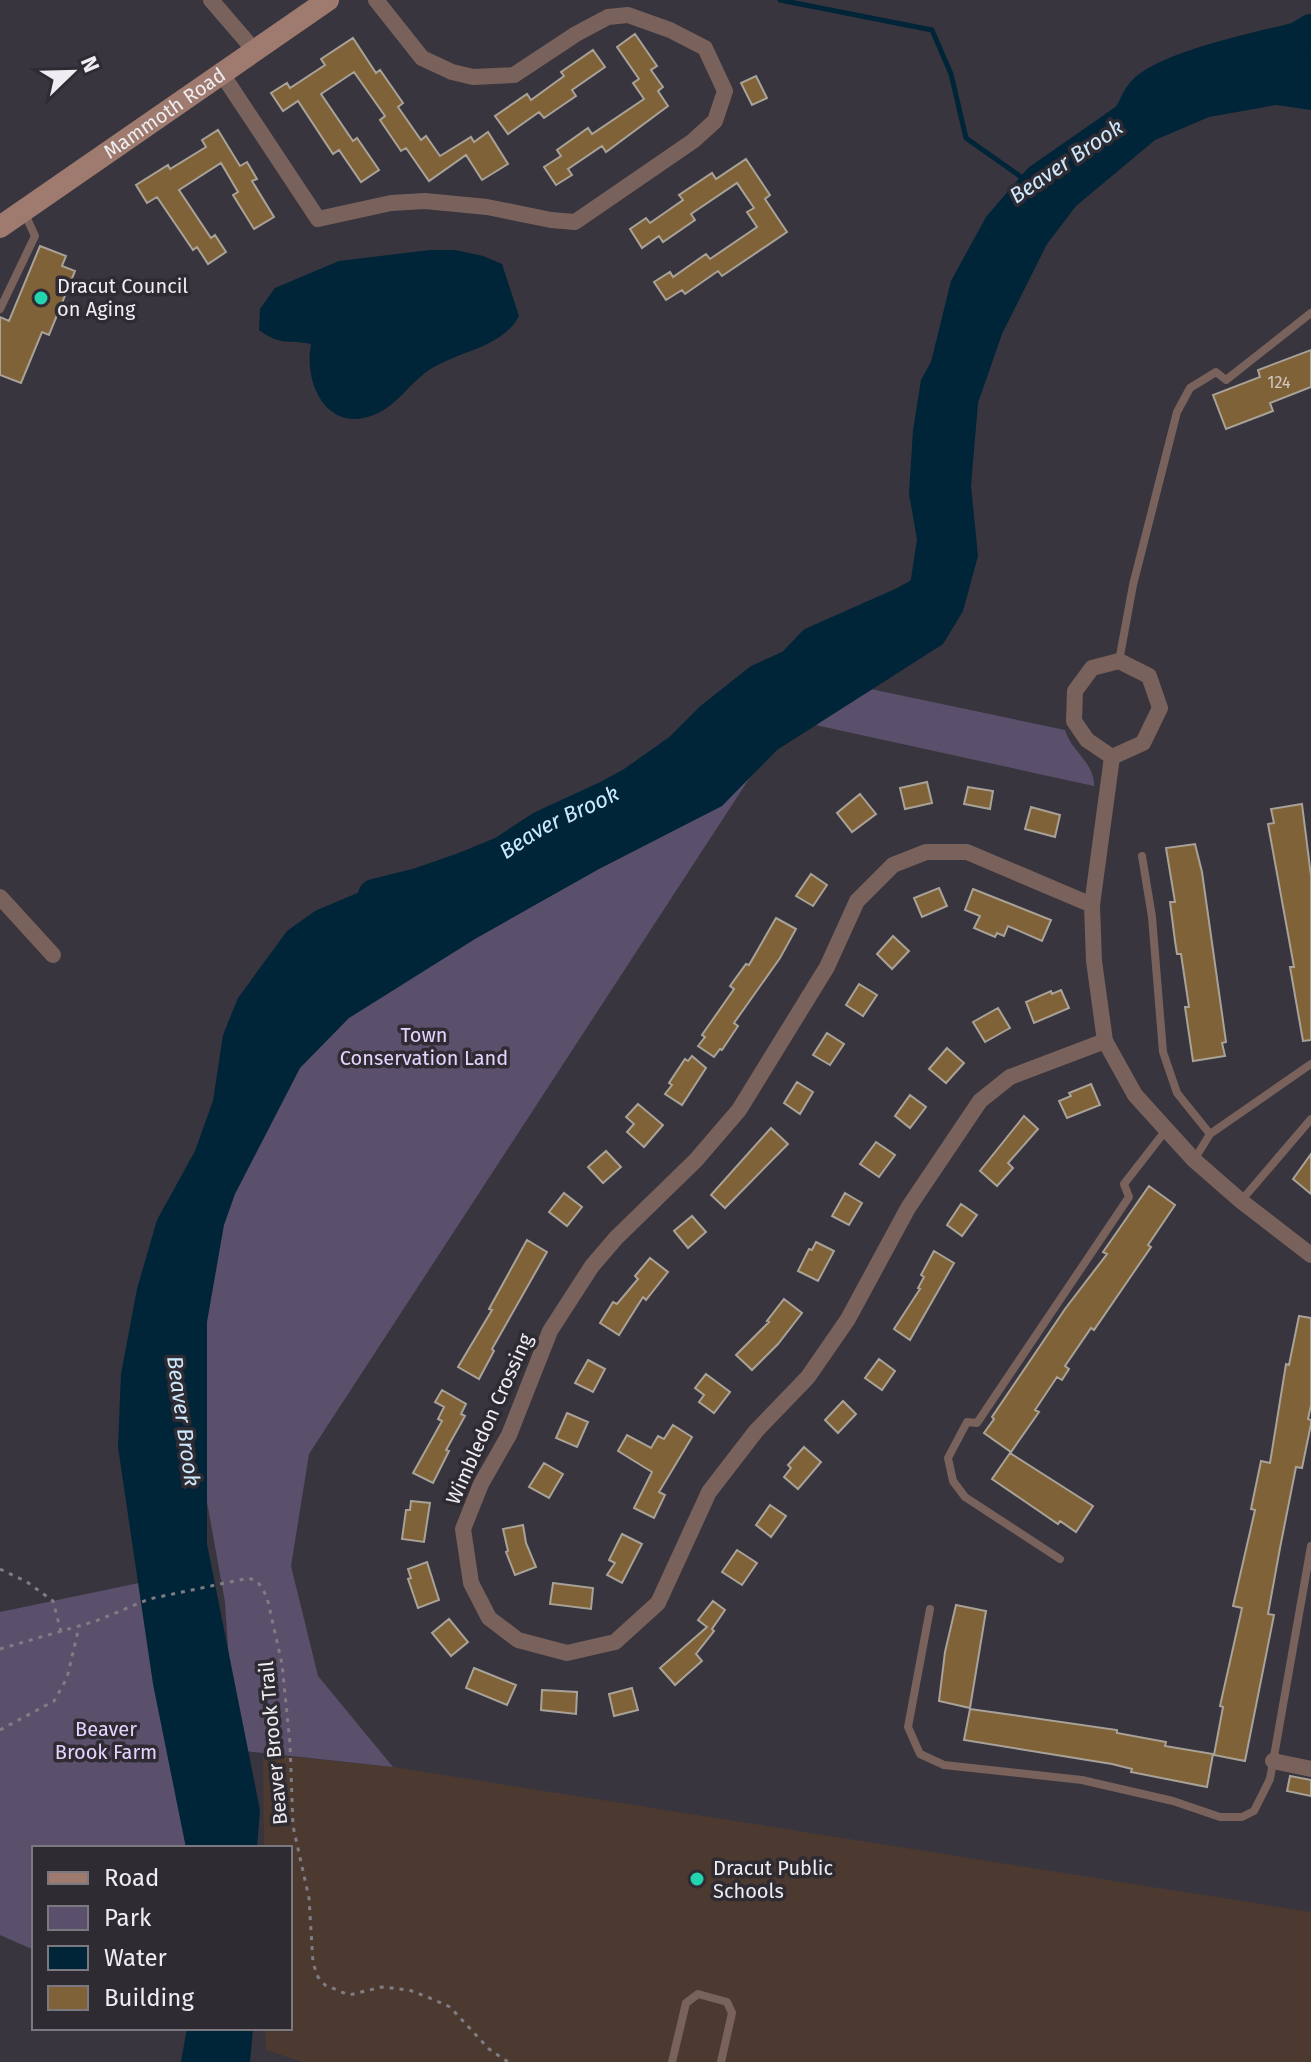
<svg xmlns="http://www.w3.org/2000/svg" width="1311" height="2062" viewBox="0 0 1311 2062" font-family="'Fira Sans',sans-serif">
  <rect width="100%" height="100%" fill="#38353e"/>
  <path fill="#4c3a31" d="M263,1754L393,1767L1311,1912V2062H302L266,2050L265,2028H290V1848H264Z"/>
  <path fill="#5b506b" d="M799,674L1065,730C1071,751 1095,763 1094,786L788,719L309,1454L291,1566L318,1676L393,1767L235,1750L225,1602L182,1363L217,1178L328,956L555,860Z
    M201,1570L228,1848H34V1950L0,1935V1612Z"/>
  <path fill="#002438" d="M1311,32V110L1276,105L1209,117L1155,140L1076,206L1047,244L1002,334L978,403L971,486L978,556L963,611L943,644L777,750L722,806L599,869L475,939L349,1018L300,1068L235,1194L224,1225L207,1322V1544L260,1810L257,1848H186L153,1684L118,1447L121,1374L137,1289L157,1220L195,1151L213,1101L223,1035L238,998L287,931L315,911L362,891L407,884L429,885L489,873L562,832L581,815L596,809L677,742L811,661L865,635L895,610L911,579L917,539L909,494L913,430L921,380L931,362L951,281L986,217L1028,168L1124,101L1158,84Z
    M430,250H455L483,256L502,264L519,316C501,350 454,351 425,373C409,385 397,404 378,413C329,437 303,385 311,344C287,339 283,347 259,330L260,309L275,288L339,261Z
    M187,2028H253L250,2062H181Z"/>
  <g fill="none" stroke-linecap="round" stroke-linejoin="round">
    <path stroke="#002438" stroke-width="5" d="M780,0L932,30L951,74L966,138L1024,179"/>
    <g stroke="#002438" stroke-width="32">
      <path d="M1118,127C1136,113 1132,104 1143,92C1165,67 1263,47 1298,38L1311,30"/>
      <path id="s1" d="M374,895L418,884L464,868L503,852L541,827L606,797L632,783L680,749L711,718L759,680L792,665L813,643L901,604L936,585"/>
    </g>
  </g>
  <path fill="#7f6237" stroke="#a9a298" stroke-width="2" d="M635,34L657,66L651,70L663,87L658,91L668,106L606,152L602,146L568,169L572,175L556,185L544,167L561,156L557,150L588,128L592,134L644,99L633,83L639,79L617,47Z
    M353,38L376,73L380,70L403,103L398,107L421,140L426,136L440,156L471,137L474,142L488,132L508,164L482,180L466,155L429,181L406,148L401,151L380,120L385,116L354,72L321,94L353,141L357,138L379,170L361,182L339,150L333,154L298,101L283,111L271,93L287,83L290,88L325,65L321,59Z
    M593,50L605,67L572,90L576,96L544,118L539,112L508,134L495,116L527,94L531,100L564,76L561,72Z
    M756,76L767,98L752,105L741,83Z
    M218,130L240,166L247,162L257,179L252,181L274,217L254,229L233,195L238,192L221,163L179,190L211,238L215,235L226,252L208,264L197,247L193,250L157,197L147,203L136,185L168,165L170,169L206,147L202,140Z
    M746,159L770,195L765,199L787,232L722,276L718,271L685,294L682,290L666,300L654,282L670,272L673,277L706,254L710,259L757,227L747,212L754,208L737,183L691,214L695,220L663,242L659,236L642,248L630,229L646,218L650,223L683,200L679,195L712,173L716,179Z
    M40,246L66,256L62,266L75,271L49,335L42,332L21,383L0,375V317L9,321Z
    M1311,350V387L1270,403L1273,411L1226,429L1213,395L1260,377L1258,370Z
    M927,782L932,803L905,809L900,788Z
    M968,787L993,791L990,809L964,804Z
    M860,794L876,814L852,832L837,813Z
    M1302,804L1311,876V1040L1303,1041L1290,967H1294L1268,824L1274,823L1271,809Z
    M1031,807L1060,815L1055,837L1025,829Z
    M1195,844L1202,872L1226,1042L1222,1043L1225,1056L1193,1061L1185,1007H1189L1181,954H1177L1175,941L1170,902H1175L1166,848Z
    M811,874L827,885L813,906L796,896Z
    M939,888L947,906L922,917L914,898Z
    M973,889L1051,920L1042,941L1008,926L1004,936L997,933L995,937L974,928L980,916L965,910Z
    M776,918L796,929L780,958L734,1023L738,1026L722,1050L720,1049L714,1057L698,1046L705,1037L702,1035L734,989L730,986L746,964L749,965Z
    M893,936L909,951L892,969L877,954Z
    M859,984L877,995L863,1016L846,1005Z
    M1061,990L1069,1008L1034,1023L1026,1002L1051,991L1052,994Z
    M998,1008L1010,1028L985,1042L973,1022Z
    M827,1033L844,1044L830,1065L813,1055Z
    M947,1048L964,1063L946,1083L929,1069Z
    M692,1056L706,1068L682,1105L665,1094L672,1085L669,1083L685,1059L688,1061Z
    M797,1082L813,1092L800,1114L784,1103Z
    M1091,1084L1100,1105L1067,1118L1059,1101L1071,1096L1069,1093Z
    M910,1095L926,1107L910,1128L895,1116Z
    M638,1104L663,1125L644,1147L627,1132L634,1124L626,1117Z
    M1024,1116L1038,1129L1008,1163L1013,1168L997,1186L980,1171Z
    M771,1128L788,1144L725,1208L711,1195Z
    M876,1142L895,1155L879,1177L860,1164Z
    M606,1151L621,1167L603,1183L588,1167Z
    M1311,1154V1194L1293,1179Z
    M1149,1186L1175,1205L1148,1245L1151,1247L1094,1330L1091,1328L1065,1366L1069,1369L1062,1380L1057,1377L1035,1410L1039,1412L1011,1452L984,1433L994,1419L992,1417L1065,1309L1107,1254L1103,1252Z
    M564,1193L582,1207L567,1226L549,1212Z
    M845,1193L862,1203L849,1225L832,1216Z
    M961,1204L977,1215L962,1236L947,1225Z
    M692,1216L706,1232L688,1248L674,1231Z
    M527,1240L547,1252L492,1349L494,1351L479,1379L458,1367L492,1310L489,1309Z
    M816,1242L834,1251L818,1281L798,1271L809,1249L812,1250Z
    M934,1251L954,1263L910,1340L894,1329L920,1289L918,1288L924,1277L921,1275Z
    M650,1258L668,1272L646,1300L643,1297L619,1335L600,1323L613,1302L617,1304L638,1279L635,1276Z
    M784,1299L802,1313L778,1344L752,1370L736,1355L769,1322L767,1321Z
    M1299,1316L1311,1318V1405L1308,1419L1311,1420V1424L1302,1468L1296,1467L1280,1548L1268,1614L1274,1615L1245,1761L1214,1755L1223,1707L1220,1706L1242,1608L1233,1606L1255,1510L1251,1509L1261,1461L1270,1463L1286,1364L1289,1365Z
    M879,1359L895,1371L882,1390L865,1378Z
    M588,1360L605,1369L593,1392L575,1383Z
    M706,1374L730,1392L714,1413L699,1402L704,1395L695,1388Z
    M442,1390L466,1404L461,1414L465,1416L446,1450L449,1451L433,1483L413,1473L442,1421L438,1419L444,1407L435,1402Z
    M843,1401L856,1414L838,1433L825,1420Z
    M567,1413L588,1422L577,1447L556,1438Z
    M673,1425L692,1437L659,1492L665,1495L654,1518L634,1508L652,1472L618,1451L627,1435L651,1448L658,1436L664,1439Z
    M804,1447L821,1462L798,1489L784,1477L791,1468L788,1465Z
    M1010,1453L1093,1506L1076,1532L1060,1521L1058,1524L992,1479Z
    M544,1463L563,1474L549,1498L529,1487Z
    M411,1501L430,1503L424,1542L402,1539L406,1510H410Z
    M770,1505L786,1516L771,1537L756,1525Z
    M523,1525L526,1543L536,1567L515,1575L506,1552L508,1551L503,1529Z
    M622,1534L642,1544L622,1583L607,1575L615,1563L609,1560Z
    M737,1550L757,1563L742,1585L722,1572Z
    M427,1562L439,1600L418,1608L408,1579L411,1578L408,1569Z
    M553,1583L593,1588L591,1609L550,1604Z
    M713,1601L725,1610L712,1629L714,1631L696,1654L702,1661L675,1685L660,1668L707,1627L698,1620Z
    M956,1605L986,1611L970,1708L939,1701L945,1652Z
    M449,1619L468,1642L451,1656L432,1633Z
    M474,1668L516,1685L507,1705L466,1688Z
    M632,1688L638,1710L614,1716L609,1694Z
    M542,1690L577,1692L576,1714L541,1710Z
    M970,1709L1117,1730V1733L1166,1742L1165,1746L1213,1754L1207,1787L1131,1772L1132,1769L1112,1764L964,1740Z
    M1290,1776L1311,1780V1796L1287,1791Z"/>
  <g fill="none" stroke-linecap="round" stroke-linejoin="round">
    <path stroke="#7f7c84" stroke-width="3" stroke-dasharray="4 6" stroke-linecap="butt" d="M0,1569L27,1582L53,1601L61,1632
      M0,1649L96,1621L149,1599L249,1578L258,1582L267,1597L282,1664L290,1744L293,1826L309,1898L313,1963L318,1977L325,1985L349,1995L382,1987L409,1990L430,1998L450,2007L489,2049L508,2062
      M0,1730L54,1701L67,1678L79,1627"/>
    <path stroke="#79625b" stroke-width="8" d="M0,309L35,236L24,212
      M1119,661L1133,585L1177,412L1190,388L1216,372L1226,380L1311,313
      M1142,856L1152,917L1163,1052L1177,1093L1210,1134L1194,1160
      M1210,1134L1311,1064
      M1241,1201L1311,1119
      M1060,1559L965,1497L953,1481L948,1458L967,1422L977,1423L1129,1197L1124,1184L1166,1130
      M930,1609L908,1727L920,1754L944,1765L1082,1780L1173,1801L1220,1817H1242L1254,1811L1270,1779L1311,1546
      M672,2062L686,2003L698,1994L727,2002L732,2013L721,2062"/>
    <path stroke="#79625b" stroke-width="16" d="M211,0L255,51
      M222,74L318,219L391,203L425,201L487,207L551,220L575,222L693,141L715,121L725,91L705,48L670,30L628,15L608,17L576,34L514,75L473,77L452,72L422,58L376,0
      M1119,661L1149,676L1160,708L1143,743L1112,757L1087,740L1074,721L1075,691L1092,668Z
      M1112,757L1092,905L1094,961L1105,1041L1135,1095L1194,1160L1241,1201L1311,1255
      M0,897L53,955
      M1092,905L967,852H926L893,865L857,901L827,967L739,1110L696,1160L616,1238L592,1266L550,1331L509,1435L481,1484L463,1529L471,1583L489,1618L518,1640L567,1653L615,1642L658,1603L709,1492L756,1431L808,1377L848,1319L908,1208L980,1101L1010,1077L1105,1041
      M1273,1761L1311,1769"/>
    <path stroke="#9e7a6f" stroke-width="22" id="s2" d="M0,227L328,0"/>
  </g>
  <g fill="#22d5af" stroke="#2e2b33" stroke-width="3">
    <circle cx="41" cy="298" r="8"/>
    <circle cx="697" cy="1879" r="8"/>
  </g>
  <g text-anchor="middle" stroke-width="7" stroke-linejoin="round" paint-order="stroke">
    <g font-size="16" fill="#d3cac3">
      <text x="1279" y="388">124</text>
    </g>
    <g font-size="20" fill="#efedf2" stroke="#2e2b33">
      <text dy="7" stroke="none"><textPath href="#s2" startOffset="200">Mammoth Road</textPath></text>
      <text transform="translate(489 1419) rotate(-66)" y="7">Wimbledon Crossing</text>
      <text transform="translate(273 1743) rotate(-95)" y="7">Beaver Brook Trail</text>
    </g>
    <g font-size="20" fill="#efedf2" stroke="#2e2b33" text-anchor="start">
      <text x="57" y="293">Dracut Council<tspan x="57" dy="23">on Aging</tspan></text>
      <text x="713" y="1875">Dracut Public<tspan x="713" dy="23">Schools</tspan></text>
    </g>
    <g font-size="20" fill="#e5d4ff" stroke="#2e2b33">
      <text x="424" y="1042">Town<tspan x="424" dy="23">Conservation Land</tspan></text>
      <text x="106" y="1736">Beaver<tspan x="106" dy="23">Brook Farm</tspan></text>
    </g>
    <g font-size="22" font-style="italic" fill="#cde9fd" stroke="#2e2b33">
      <text transform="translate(1066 161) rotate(-34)" y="8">Beaver Brook</text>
      <text dy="8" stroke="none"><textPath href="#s1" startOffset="200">Beaver Brook</textPath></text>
      <text transform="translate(184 1421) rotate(82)" y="8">Beaver Brook</text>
    </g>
  </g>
  <rect x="32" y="1846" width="260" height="184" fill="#2e2b33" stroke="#7b797f" stroke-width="2"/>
  <rect x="48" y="1872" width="40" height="12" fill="#9e7a6f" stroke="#7b797f" stroke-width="2"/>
  <text x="104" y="1886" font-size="24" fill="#efedf2">Road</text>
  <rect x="48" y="1906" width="40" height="24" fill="#5b506b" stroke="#7b797f" stroke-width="2"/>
  <text x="104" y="1926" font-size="24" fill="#efedf2">Park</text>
  <rect x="48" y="1946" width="40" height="24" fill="#002438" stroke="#7b797f" stroke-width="2"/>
  <text x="104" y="1966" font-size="24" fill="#efedf2">Water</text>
  <rect x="48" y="1986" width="40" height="24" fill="#7f6237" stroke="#7b797f" stroke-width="2"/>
  <text x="104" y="2006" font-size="24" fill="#efedf2">Building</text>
  <g transform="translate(72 72) rotate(67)" stroke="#2e2b33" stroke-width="6" paint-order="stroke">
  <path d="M0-6L14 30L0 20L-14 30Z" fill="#efedf2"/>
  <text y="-12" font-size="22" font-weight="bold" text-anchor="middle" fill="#efedf2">N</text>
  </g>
</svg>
